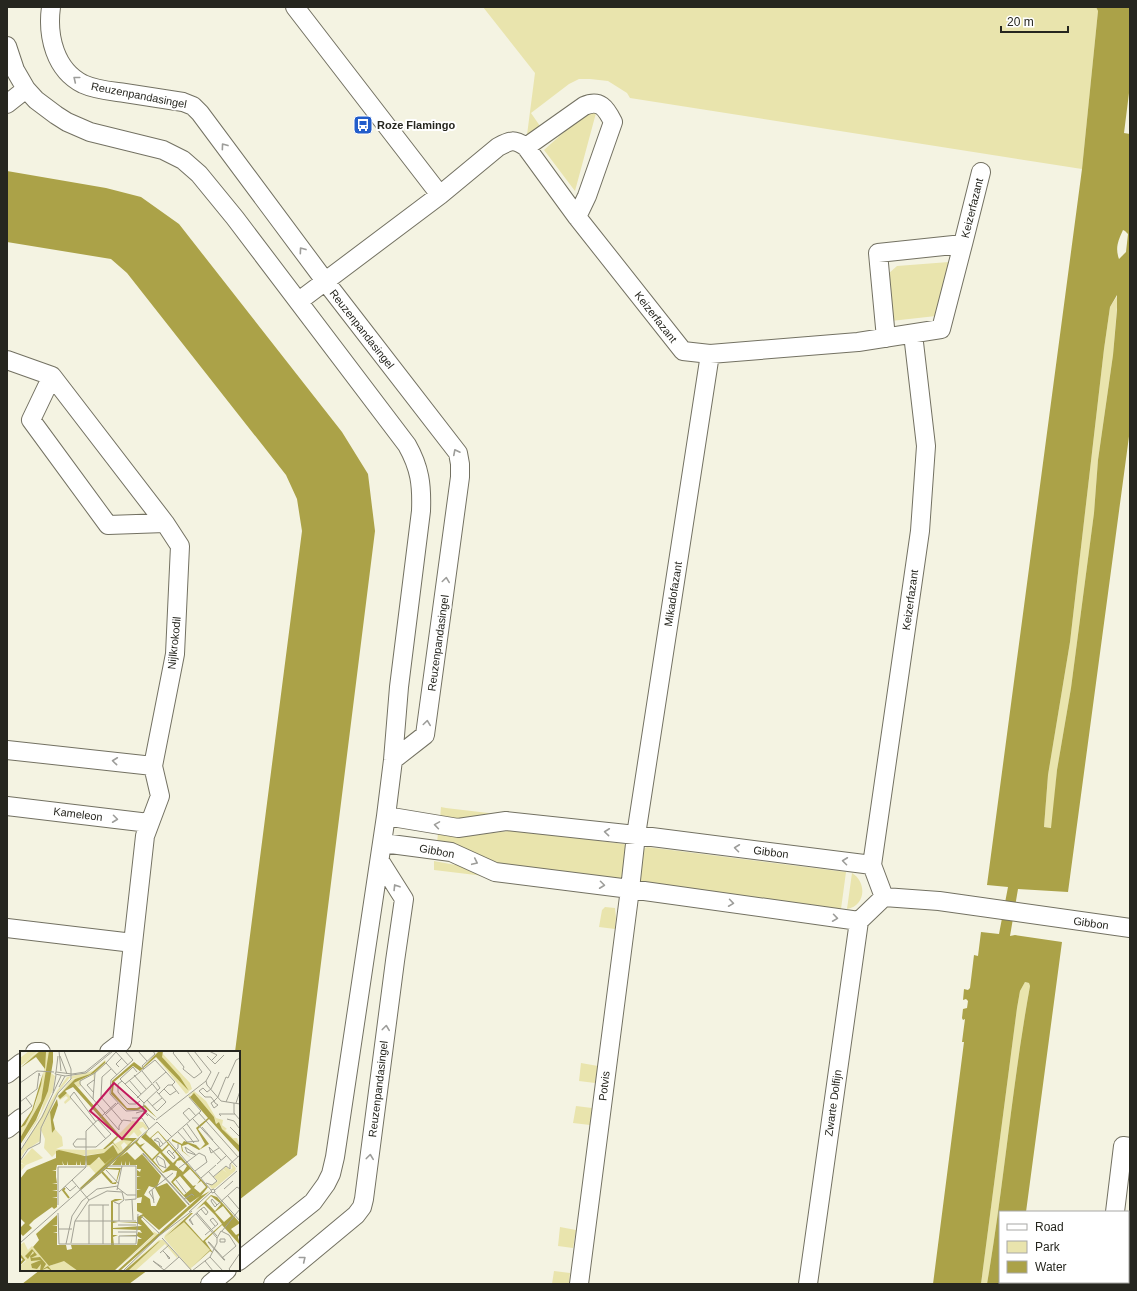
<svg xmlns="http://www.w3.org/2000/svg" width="1137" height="1291" viewBox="0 0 1137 1291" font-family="Arial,sans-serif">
  <rect width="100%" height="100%" fill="#f4f3e2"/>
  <path fill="#e9e4ad" d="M483,7H1096L1098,11L1082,169L630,98L627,93L608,81L590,79H579L569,84L531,113L540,126L527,135L535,73Z
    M593,112L596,113L575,191L544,150L583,115Z
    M949,262L936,316L891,321L888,274L897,266Z
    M1118,295L1113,355L1098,460L1094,513L1071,688L1057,770L1052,828L1044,827L1048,775L1070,642L1104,349L1110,307Z
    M441,807L446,808L497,814L485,819H440Z
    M515,830L624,844L626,846L623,876L619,880L507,866L493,862L462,848L437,842L438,834L469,836Z
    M647,847L846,872L841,909L643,884L640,880L644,849Z
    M434,861L461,866L484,876L434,870Z
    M852,873C867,882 866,906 847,909Z
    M605,907L615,908L616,918L615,929L599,927L602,910Z
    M1025,982L1029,983L1030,986C1012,1085 1004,1185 987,1284H981L1017,1008L1020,991Z
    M581,1063L598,1066L595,1083L579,1081Z
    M576,1106L592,1108L590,1125L573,1123Z
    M560,1227L576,1230L573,1248L558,1246Z
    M554,1271L570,1273L569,1284H552Z"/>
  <path fill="#aba248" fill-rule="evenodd" d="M1096,7H1130V85L1124,133L1130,134V429L1068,892L1018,889L1010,936L1015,935L1062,942L1026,1212H1000V1282H1016V1284H987C1004,1185 1012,1085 1030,986L1029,983L1025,982L1020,991L1017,1008L981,1284H933L964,1042H962L965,1019L963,1020L962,1018L963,1009L967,1008L968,1001L966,999L963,1000L964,989L968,990L970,988L974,955L978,956L981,932L999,934L1008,887L987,885L1082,169L1098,11ZM1123,230L1125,231L1128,234L1126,252L1119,259C1115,248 1118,241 1123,230ZM1117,295V310L1113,355L1098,460L1094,513L1071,688L1057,770L1051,828L1044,827L1048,775L1070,642L1104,349L1110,307Z
    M7,171L106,188L141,197L179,224L342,432L368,474L375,531L297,1155L239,1200V1052H235L302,531L297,499L286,475L127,273L111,259L7,242Z
    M40,1270H148L129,1284H22Z"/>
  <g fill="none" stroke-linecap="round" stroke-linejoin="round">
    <defs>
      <path id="minor" d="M51,7C47,36 55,70 83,84C96,90 111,91 125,93C144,96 164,99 183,102L193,106L200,113L325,281L458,453L460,464V477L425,735L393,760
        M295,7L440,195
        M7,46L15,70L26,89L36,100L56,115L67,122L90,132L163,150L183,160L199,174L235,218L407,445C420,468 422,485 421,511L399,687L393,760L386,816L335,1157L331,1174L326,1184L313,1202L239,1261
        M7,104L26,89
        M526,147L584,106C600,99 606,108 613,122L587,196L577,217
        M963,244L981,172
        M299,301L440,195L498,147C511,140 514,139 526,147L577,217L683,351L710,354L858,342L941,329L963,244L878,253L886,338
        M7,360L52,376L165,523L180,546L175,654L153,766L160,796L145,836L122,1042L109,1052
        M52,376L31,420L108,525L165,523
        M7,750L153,766
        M7,806L149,823
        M386,816L458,828L506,821L636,835L872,865
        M383,843L451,852L495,872L630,889L859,921
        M884,897L872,865L920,531L926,446L913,334
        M859,921L884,897L939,901L1130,928
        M7,928L133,943
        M35,1052H41
        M7,1074L21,1063
        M7,1129L21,1118
        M1115,1212L1123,1146L1130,1147
        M210,1284L227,1270
        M273,1284L356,1215L362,1207L364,1199L395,961L404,899L380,861
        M579,1284L630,889L636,835L710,354
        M808,1284L859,921
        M1106,1284V1282"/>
    </defs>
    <use href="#minor" stroke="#737162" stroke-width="20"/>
    <use href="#minor" stroke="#fff" stroke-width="18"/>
  </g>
  <defs><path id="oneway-chevron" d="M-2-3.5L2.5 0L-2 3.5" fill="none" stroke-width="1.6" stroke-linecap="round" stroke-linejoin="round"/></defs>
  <g stroke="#9d9d9a">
    <use href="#oneway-chevron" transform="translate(76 79) rotate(-141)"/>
    <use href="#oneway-chevron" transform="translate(224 146) rotate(-126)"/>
    <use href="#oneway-chevron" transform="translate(302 250) rotate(-126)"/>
    <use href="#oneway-chevron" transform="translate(456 452) rotate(-117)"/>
    <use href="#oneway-chevron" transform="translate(446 580) rotate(-82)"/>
    <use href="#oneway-chevron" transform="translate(427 723) rotate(-82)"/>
    <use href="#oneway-chevron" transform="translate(115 761) rotate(-174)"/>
    <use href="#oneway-chevron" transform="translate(115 819) rotate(7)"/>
    <use href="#oneway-chevron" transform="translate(437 825) rotate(-171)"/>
    <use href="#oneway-chevron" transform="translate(607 832) rotate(-174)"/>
    <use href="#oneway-chevron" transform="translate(737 848) rotate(-173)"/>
    <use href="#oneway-chevron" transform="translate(845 861) rotate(-173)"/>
    <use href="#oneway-chevron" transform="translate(475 862) rotate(25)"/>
    <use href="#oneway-chevron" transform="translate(602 885) rotate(7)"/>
    <use href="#oneway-chevron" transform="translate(396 887) rotate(-122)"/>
    <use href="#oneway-chevron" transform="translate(731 903) rotate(8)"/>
    <use href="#oneway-chevron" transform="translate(835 918) rotate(8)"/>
    <use href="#oneway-chevron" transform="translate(386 1028) rotate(-83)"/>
    <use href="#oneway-chevron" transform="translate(370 1157) rotate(-83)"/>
    <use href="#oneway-chevron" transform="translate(303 1259) rotate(-39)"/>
  </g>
  <defs>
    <symbol id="bus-square" viewBox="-11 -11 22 22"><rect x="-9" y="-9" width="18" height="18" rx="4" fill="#225dca" stroke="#fff"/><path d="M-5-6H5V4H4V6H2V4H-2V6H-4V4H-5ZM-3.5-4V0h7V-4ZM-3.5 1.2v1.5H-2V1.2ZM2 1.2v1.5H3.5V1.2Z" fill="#fff"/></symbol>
  </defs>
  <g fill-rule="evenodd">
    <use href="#bus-square" x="352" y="114" width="22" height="22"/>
  </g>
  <g text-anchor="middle" stroke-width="4" stroke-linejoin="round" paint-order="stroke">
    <g font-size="11" fill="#26261f" stroke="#fff">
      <text transform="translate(139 95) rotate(11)" y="4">Reuzenpandasingel</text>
      <text transform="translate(972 208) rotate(-76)" y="4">Keizerfazant</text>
      <text transform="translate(656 317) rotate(52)" y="4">Keizerfazant</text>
      <text transform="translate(362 329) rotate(52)" y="4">Reuzenpandasingel</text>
      <text transform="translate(673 594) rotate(-81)" y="4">Mikadofazant</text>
      <text transform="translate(910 600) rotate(-82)" y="4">Keizerfazant</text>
      <text transform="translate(174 643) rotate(-84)" y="4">Nijlkrokodil</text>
      <text transform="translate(438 643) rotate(-82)" y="4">Reuzenpandasingel</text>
      <text transform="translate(78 814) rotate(7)" y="4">Kameleon</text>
      <text transform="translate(437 851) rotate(10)" y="4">Gibbon</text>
      <text transform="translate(771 852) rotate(7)" y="4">Gibbon</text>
      <text transform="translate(1091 923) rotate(8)" y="4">Gibbon</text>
      <text transform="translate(604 1086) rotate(-83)" y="4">Potvis</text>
      <text transform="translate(378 1089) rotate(-83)" y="4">Reuzenpandasingel</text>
      <text transform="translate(833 1103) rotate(-82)" y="4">Zwarte Dolfijn</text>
    </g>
    <g font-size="11" font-weight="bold" fill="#26261f" stroke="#fff" text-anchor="start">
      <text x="377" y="129">Roze Flamingo</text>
    </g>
  </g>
  <g transform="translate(20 1051)">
    <rect width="220" height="220" fill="#f4f3e2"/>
    <path d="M9,0H18L3,12L19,0H22L0,15V7ZM25,0H29L30,8L21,50L0,87V77L9,67L16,52L25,15ZM142,2L170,32L172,38L169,40L142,6ZM136,6L163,31L169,41L166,43ZM85,9L87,12L74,23V29L73,23L60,30L61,35L58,36L54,32L74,22L85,12V10L70,23L55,28L39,43L40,48L47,42L45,40L50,45L51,48L45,53L44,51L48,47L46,45L40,49L37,46L51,29L57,27L51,28L52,25L73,20ZM31,22L35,25L33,39L18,69L0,97L21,61ZM51,25L39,40L30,61L32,82L35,78L42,86L43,95L36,98L65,99V104H52L39,99L32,106L24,97L25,88L21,79L30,59L20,80V90L5,100L0,108V101L37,40L47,26ZM174,40L186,50L196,67L203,69L202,74L207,78L205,79L213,87H217L220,95L202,78L199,71L197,73L199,75L197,74L194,66L184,58L176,45L171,43L170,45L182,60L168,45ZM112,70L123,71L128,77L126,79L123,76L119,78L122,82L118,86L114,81L107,88L102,87L99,83ZM102,89L112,90L108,95L104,91L101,94L103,99L98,104L97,102H84L67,104V99L85,98ZM12,97L23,107L6,114L0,121V112L5,114L0,111ZM96,105L76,123L69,115L67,116V109ZM211,112L216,117L215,120L195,137L192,138L187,132L191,134L198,130L194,126L202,118L207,122L203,118L206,115L210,119L214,116L212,117ZM170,161L145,186L164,170L190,199L171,217L172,220L144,187L145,184ZM133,180L138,183L94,220L134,184ZM139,189H143L158,205L157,207L145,193L115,220H108L139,190L103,220ZM4,191L8,199L12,195L30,215L44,209L59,220H0V215L6,210L0,203V194Z" fill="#e9e4ad"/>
    <path d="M20,0L26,1L25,18L16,6L0,17ZM29,0H33V11L28,40L16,69L0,94V87L21,50ZM139,0H143L142,6L160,26L169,40L136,6L120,20L113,15L94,31L93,41L107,57H117L125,54L137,67L124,56L118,59H107L91,43L92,30L114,11L122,17ZM85,10V12L74,22L54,32L102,87H117L107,96L120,87L117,91L120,94L125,92L121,96L132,108L139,101L121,86L128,80L126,83L130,87L138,80L188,136L181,145L190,140L100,220H97L180,145L170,152L151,131L156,125L157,120L151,119L143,122L115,92L100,106L107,101L115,109L122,103L141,125L137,136L147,132L167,155L139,179L123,165L121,168L134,183L94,220H58L44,210L29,215L13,196L19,189L16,183L37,164V174L32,175H37V181L33,182H37V188H33H37V194H46L47,199L52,198L51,194H91V150L95,148H103L93,151V170L98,171L93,172V177L122,175L117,172L99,171H117V166L123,163L117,160V152H121L122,146L117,147H105H117V139H121L117,138V132L121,133L117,132V126H121L117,125V119L120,121L121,118H117V114H110V110L109,114H106L105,110V114H102L101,110V114H92L97,108L87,117H101L96,133H92V132L96,131L99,119L86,118L61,139L60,137L94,105L85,113L79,106L70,114H67L66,109L65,114H61L60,110V114H57L56,110V114H52L51,110L52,114H48L47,110V114H44L42,110L43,114H37L36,119H32L36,120V126L32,127L36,126L37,132L32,133H37V139L32,140H37V146L32,147H37V156L34,158L32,156L14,169L9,174L12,177L3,185L0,182V177L5,172L0,167V128L7,119L36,107V100L39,99L65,105L84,102L93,94L98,103L101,101L93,92L85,98L67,99L83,98L97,85L53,36L45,40L47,42L40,48L38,45L55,28L70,23ZM138,81L148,93L142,99L131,87ZM99,85L102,89L112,90L101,101L93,91ZM149,94L159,106L153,112L142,101ZM140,102L150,114L143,121L133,109ZM161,109L167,115L163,121L155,114L157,110ZM170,118L180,129L177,133L181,130L186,136L180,142L174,137L176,134L173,135L163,124ZM160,125L171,138L164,144L153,131ZM129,135L135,137L140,146L136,155H131L130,148L124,144ZM93,178L120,179L122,182L118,181L117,184H99L117,185L122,188H118L117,194H94L93,186L98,184H93ZM23,22L21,34L13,59L5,74L0,77L12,59ZM174,42L194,66L196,73L199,71L202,78L220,95V102L189,68L178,78L189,93L179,99L168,93L162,95L163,100L171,107L162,100L161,94L152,90V88L162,93L164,90L176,94L180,98L185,93L176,77L188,67L170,46ZM37,48L38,54L33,69L35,78L32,82L30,61ZM191,144L197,146L220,172L211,178L216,184L220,182L218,186L220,194L202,174L185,190L193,202L190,200L171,217L190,199L164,171L145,186L171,162H173L165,170L183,190L194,180L202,173L195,164L184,153L176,159ZM191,145L201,153L195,160L186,150ZM203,155L211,165L204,171L195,161ZM140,190L108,220H104L138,191ZM12,198L17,204L11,207L20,206L26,213L23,218L28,215L32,220L27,217L20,220L21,213L17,218L12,217L11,213L21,209L11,210L10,205L14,202L13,200L8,208L5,205Z" fill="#aba248" fill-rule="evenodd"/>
    <path fill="none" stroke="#aba248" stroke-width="2" d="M82,121L92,132M45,137L43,139L49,147M0,204L4,209L0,213"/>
    <path fill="none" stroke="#a2a194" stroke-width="1" d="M39,0L41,20M91,0L65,21L52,23L36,21L35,23L45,25L66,22L93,0M105,0L113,9L91,29L90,43L106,60L123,59M118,0L127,10M155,0L153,2L164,16L163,18L174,27L177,25M167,0L182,21L177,25M174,0L191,21L186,30M189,0L197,4L192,9M96,1L108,14M40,5L47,23M187,5L195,13L204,4M86,12L96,1M86,12L97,24M99,16L96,13L102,7M91,18L82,26L81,46L102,70M124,18L122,15L135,3L133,0M122,20L138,40M36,21L38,5M117,21L113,16L100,28L124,52M146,21L155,31L152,34M199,21L191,38L187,41L183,37L179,40L185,46H191L194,50L195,52L198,54L194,57L191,52L194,50L198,46L206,26M114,24L126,38M206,26L208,27L216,9L220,7M109,29L121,43M102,30L98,33V41L103,47L109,53H116L120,50M186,30L187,34L201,50L220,53M0,32L17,20L34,21M105,33L135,9L146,21L133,32M39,36L45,25M144,38L150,44L156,40M33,42L36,24M74,42L67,34L74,29M139,43L148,34H152L159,43M117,47L132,33M73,48L60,33V30L75,22M127,49L137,60L146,51L137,41M0,51L17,38L19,22L20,25M206,51L214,32M214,52V62L220,69M216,52L220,40M132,55L142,47M123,59L124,52L140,37L136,31M123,59L135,69M85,62L73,48L75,22L86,12M85,62L96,52M116,62L123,60L128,65M179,62L218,106M85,63L99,79V75M86,63L98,52M0,64L12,55L6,47M201,65L199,63H215M112,67H122L129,78M173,68L217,116M207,68L214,70L219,77M136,69L186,30M170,70L163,62L169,57L176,65M76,71L54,41L50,46L86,88M137,71L152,86M99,75L103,69L111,70M182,76L193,89M210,76L219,85M163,77L174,92M158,81L167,91L179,90L167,73M66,88H57L53,93L55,96H76L91,83L78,69M148,89L191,139M143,93L138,87L134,89L139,91L140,96L156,82L181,60L169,46M189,96L201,109M189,96L191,102L199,97M149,99L155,106L154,108L147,101ZM0,100L22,66L41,25M123,102L169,153V154L123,103ZM152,103L158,97V93M175,103L165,96L167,101L176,104M138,105L144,109L146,117L139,114L136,108ZM0,110L8,98L20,92L21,77L32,54L38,42L51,28V18L44,0M197,113L206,105M89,115H116V148L105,149M66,116V80L85,62M159,117L179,102L185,105L187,111L175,120M86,119L99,133M193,126L206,115L210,118V113L220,104M181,127L196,114M52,129L69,149M156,129L166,142M186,132L192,134L197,130L188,120M45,135L50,140L56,135M98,137L107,144H116M194,138L195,141L192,142L191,139ZM204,138L213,130M97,139L102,115M132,139L134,152M195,139L217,120M39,141L66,116M194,141L220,170M208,145L219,158M164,148L172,143L174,145M192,148L197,154L195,156L191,150ZM112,149L113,169M134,149L129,141L153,122M99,153V170M38,154V116H66M83,154V193M197,154L217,136L220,138M169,161L191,141M38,162L39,193H116L118,163M177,162L197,185M120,164L141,184M170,168L173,174L169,169L181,158L186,164L188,161L184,156L181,158M55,170H116M98,174H116M38,178H52M202,180L220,158M98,181H116M185,184L198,173L193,167L190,169L195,175M142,187L172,220M197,187L201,180L209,184L216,195L202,207M200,188H205V191H200ZM188,191H189L205,209H204ZM0,192L137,71M51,192L55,170L69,149L87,140L102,141L104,149L99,153L94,151M46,193L52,165L62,150L77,138L98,135M69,193V154H89M99,193V185H116M143,200L150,207L149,208L146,203M140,202L149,194M190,206L203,220M185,210L193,220M142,216L133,210L144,219M103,220L140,184L172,160M143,220L159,206M172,220L190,206L197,192V187L176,163M211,220L209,218L220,202"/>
    <path fill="#c2185b" fill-opacity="0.15" stroke="#c2185b" stroke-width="2" d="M94,32L126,60L102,88L70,60Z"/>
    <rect width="220" height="220" fill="none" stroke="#26261f" stroke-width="2"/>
  </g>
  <rect width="1137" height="1291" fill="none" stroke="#26261f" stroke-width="16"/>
  <rect x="999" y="1211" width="130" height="72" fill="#ffffff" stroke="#a8a8a5"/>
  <rect x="1007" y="1224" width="20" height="6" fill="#ffffff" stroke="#a8a8a5"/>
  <text x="1035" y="1231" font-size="12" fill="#26261f">Road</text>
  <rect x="1007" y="1241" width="20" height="12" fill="#e9e4ad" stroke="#a8a8a5"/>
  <text x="1035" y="1251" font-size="12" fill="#26261f">Park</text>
  <rect x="1007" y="1261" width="20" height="12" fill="#aba248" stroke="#a8a8a5"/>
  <text x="1035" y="1271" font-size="12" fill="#26261f">Water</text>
  <path d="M1001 26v6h67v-6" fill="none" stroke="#26261f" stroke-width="2"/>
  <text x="1007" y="26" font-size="12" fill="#26261f" stroke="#ffffff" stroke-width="3" paint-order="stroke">20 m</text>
</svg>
